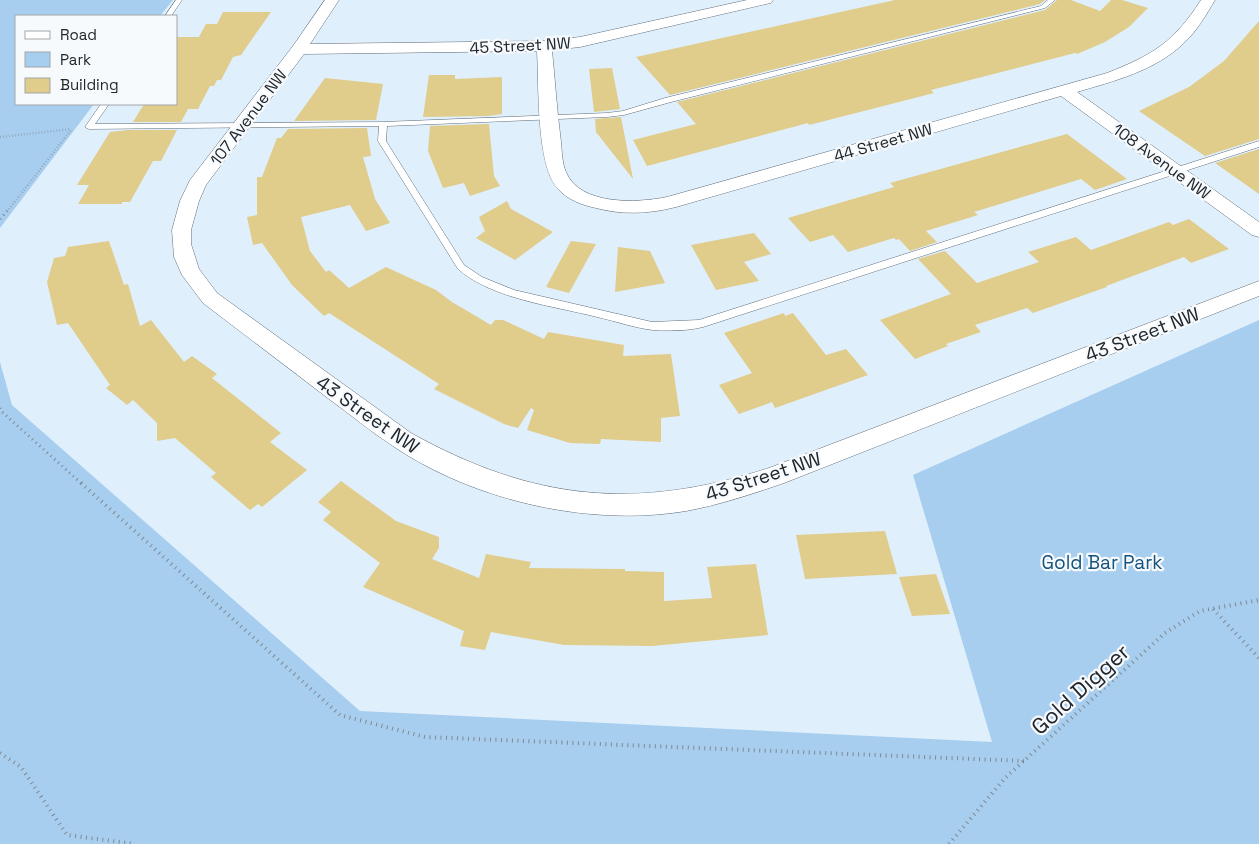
<svg xmlns="http://www.w3.org/2000/svg" width="1259" height="844" viewBox="0 0 1259 844" font-family="'Space Grotesk',sans-serif">
  <rect width="100%" height="100%" fill="#e0effc"/>
  <path fill="#a8ceef" d="M0,0H173L160,16H16V104H94L0,228V256Z
    M1259,320V844H0V362L12,405L360,711L992,742L913,475Z"/>
  <path fill="#e0cc8b" d="M895,0H1045L1040,4L670,95L636,57Z
    M1057,0H1071L1100,11L1111,0H1122L1148,8L1129,27L1105,42L1077,54L1075,53L931,90L934,93L899,102L809,125L808,123L647,166L633,140L696,124L677,102L1045,10Z
    M223,12H271L241,55L233,57L221,80H217L214,86H210L198,109H188L181,122H133L144,104H176V37H199L206,24H217Z
    M1259,21V139L1205,156L1139,111L1189,87L1224,61Z
    M612,68L620,109L594,112L589,69Z
    M429,75H455V79L502,77V114L488,116L423,117Z
    M325,78L383,84L376,120L294,121Z
    M621,117L633,179L596,132L595,119Z
    M489,124L494,176L500,186L470,196L464,183L443,188L428,151L430,126Z
    M367,128L371,156L363,157L375,199L390,223L366,231L350,205L301,217L310,251L326,272L329,270L349,288L386,267L436,290L452,302L491,325L495,320H503L544,339L548,332L624,345L623,356L671,354L680,416L661,418V442L601,439L600,444L570,443L527,430L534,410L531,408L518,428L504,424L434,389L439,384L329,313L324,316L292,285L262,243L253,245L247,217L257,215V177H262L277,138H281L288,129Z
    M128,130H177L161,161H153L130,202H122V204H78L89,185H77L110,132Z
    M1067,134L1127,179L1095,190L1081,179L974,212L978,215L926,231L937,242L910,251L899,239L896,240L894,238L848,252L833,235L810,242L788,218L894,187L890,183Z
    M1259,149V194L1215,163Z
    M507,201L511,209L553,232L515,260L476,238L485,231L479,217Z
    M1189,219L1229,249L1191,263L1184,257L1106,286L1107,287L1033,313L1027,308L975,325L981,332L946,344L948,346L915,359L880,320L951,294L918,259L945,251L977,283L1039,262L1028,252L1076,237L1091,250L1169,222L1173,225Z
    M754,233L771,254L744,262L759,281L716,290L691,245Z
    M109,241L124,285L128,284L140,326L151,320L184,362L192,356L217,374L212,378L281,433L270,442L307,470L262,507L258,504L250,510L211,477L216,473L175,438L157,441V423L133,400L127,405L106,388L110,385L68,323L57,325L47,282L54,258L65,256L68,247Z
    M571,241L596,244L569,293L546,287Z
    M618,247L650,251L665,283L615,292Z
    M784,313L785,316L793,313L826,355L846,349L868,375L775,408L772,402L739,414L719,385L752,373L724,333Z
    M341,481L396,521L439,537V548L432,559L479,578L486,554L531,562L529,568L625,569V571L664,572V601L712,598L707,567L756,564L768,635L652,646L564,645L491,632L485,650L460,646L464,631L363,587L380,563L323,520L331,512L318,502Z
    M885,531L897,574L805,579L796,535Z
    M936,574L950,614L912,616L899,577Z"/>
  <g fill="none" stroke-linecap="round" stroke-linejoin="round">
    <defs>
      <path id="service" d="M176,0H182L171,16H165Z
        M1048,0H1055L1045,8L671,102L624,115L607,117L387,126L386,141L464,265L482,277L514,290L652,322L699,320L1259,141V147L703,327C687,331 669,331 653,330C635,328 615,321 597,317C554,306 492,299 458,269L378,141L379,126L89,129L85,127L101,104H109L95,124L383,122L607,113L623,111L665,98L1041,6Z"/>
      <path id="minor" d="M325,0H339L310,44L544,41L580,37L747,0H773L771,3L766,4L580,47L552,50C555,80 557,111 561,142C562,152 562,163 566,172C580,206 638,203 667,197L1107,73C1153,55 1174,42 1201,0H1215C1206,15 1197,31 1184,43C1155,71 1114,81 1077,92L1259,222V237L1252,235L1061,96L676,207C649,214 622,215 596,208C582,205 568,200 558,189C536,166 539,85 537,51L304,54L206,185L199,201L191,230V244L199,269L217,293L411,433C533,501 636,511 769,468L1259,281V296L784,483C752,494 719,505 686,511C590,527 474,501 393,446C371,432 350,414 329,399C287,367 245,335 203,303L182,275L174,257L172,230L180,201L190,180L293,46Z"/>
    </defs>
    <use href="#service" stroke="#616e7a" stroke-width="1"/>
    <use href="#minor" stroke="#616e7a" stroke-width="1"/>
    <path stroke="#7f8992" stroke-width="2.5" stroke-dasharray="0.5 2.5" stroke-linecap="butt" d="M0,137L71,129
      M9,209L71,130"/>
    <path stroke="#7f8992" stroke-width="3" stroke-dasharray="1 4" stroke-linecap="butt" d="M0,219L10,208
      M0,408L1,411L82,484"/>
    <path stroke="#7f8992" stroke-width="4" stroke-dasharray="1 4.5" stroke-linecap="butt" d="M81,483L340,715L425,737L1024,761
      M1213,609L1259,658
      M0,753L21,767L67,835L135,844
      M949,844L1005,778L1165,633L1200,611L1259,600"/>
    <use href="#service" fill="#fff" fill-rule="evenodd"/>
    <use href="#minor" fill="#fff" fill-rule="evenodd"/>
  </g>
  <g text-anchor="middle" stroke-width="4.5" stroke-linejoin="round" paint-order="stroke">
    <g font-size="16" fill="#20262b" stroke="#f7fafd">
      <text transform="translate(520 45) rotate(-3)" y="6">45 Street NW</text>
      <text transform="translate(248 117) rotate(-53)" y="6">107 Avenue NW</text>
      <text transform="translate(883 142) rotate(-16)" y="6">44 Street NW</text>
      <text transform="translate(1162 161) rotate(36)" y="6">108 Avenue NW</text>
    </g>
    <g font-size="19" fill="#20262b" stroke="#f7fafd">
      <text transform="translate(1142 334) rotate(-21)" y="7">43 Street NW</text>
      <text transform="translate(368 414) rotate(35)" y="7">43 Street NW</text>
      <text transform="translate(763 476) rotate(-18)" y="7">43 Street NW</text>
    </g>
    <g font-size="19" fill="#15527d" stroke="#f7fafd">
      <text x="1102" y="569">Gold Bar Park</text>
    </g>
    <g font-size="22" fill="#20262b" stroke="#f7fafd">
      <text transform="translate(1080 689) rotate(-42)" y="8">Gold Digger</text>
    </g>
  </g>
  <rect x="15" y="15" width="162" height="90" fill="#f7fafd" stroke="#a1a5a9"/>
  <rect x="25" y="31" width="25" height="8" fill="#ffffff" stroke="#a1a5a9"/>
  <text x="60" y="40" font-size="15" fill="#20262b">Road</text>
  <rect x="25" y="52" width="25" height="15" fill="#a8ceef" stroke="#a1a5a9"/>
  <text x="60" y="65" font-size="15" fill="#20262b">Park</text>
  <rect x="25" y="78" width="25" height="15" fill="#e0cc8b" stroke="#a1a5a9"/>
  <text x="60" y="90" font-size="15" fill="#20262b">Building</text>
</svg>
